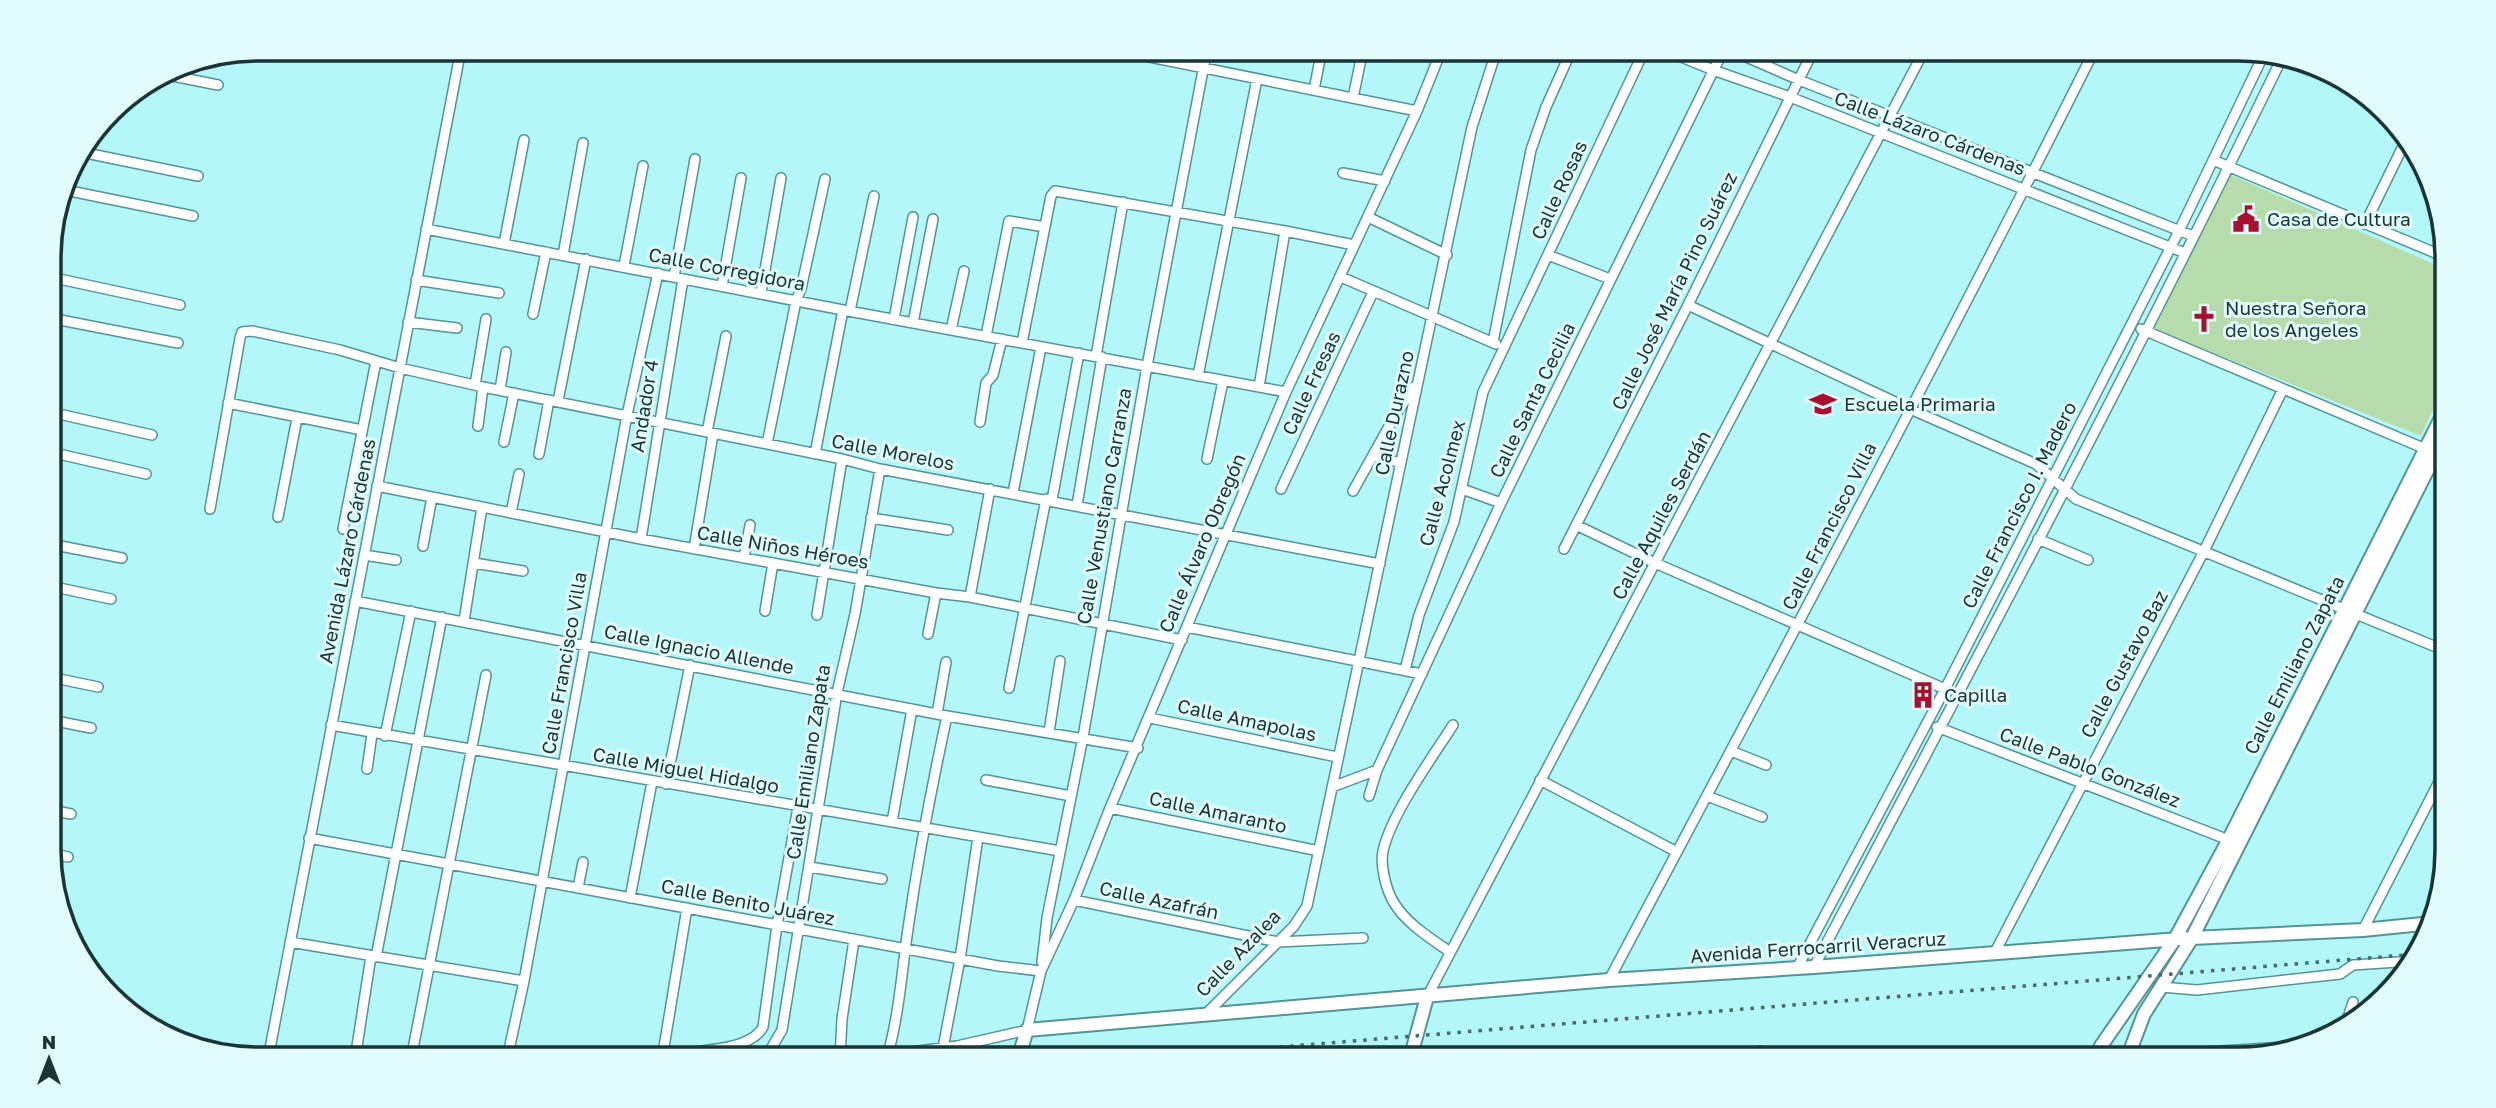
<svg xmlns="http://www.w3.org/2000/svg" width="2496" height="1108" viewBox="0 0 2496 1108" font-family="'Golos Text',sans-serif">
  <rect width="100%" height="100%" fill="#b4f7f9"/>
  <path fill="#b7dcac" d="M2229,174L2445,269L2446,381L2421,436L2154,329Z"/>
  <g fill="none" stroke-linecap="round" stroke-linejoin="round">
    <defs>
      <path id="street" d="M1110,49L1417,111
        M1662,49L1713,70L1790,97L2185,253
        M1728,49L1799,80L2193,236
        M163,74L218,85
        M1314,90L1322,49
        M1353,98L1363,49
        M81,152L198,176
        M2213,160L2445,257
        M1343,173L1385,181
        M65,190L193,216
        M1368,217L1447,255
        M2365,224L2407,138
        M426,229L843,310L1286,392
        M504,244L524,140
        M563,255L583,143
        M1548,255L1610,279
        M50,256L71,165
        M624,266L643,166
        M50,277L180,305
        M674,277L695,159
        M1341,277L1496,344
        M416,280L499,293
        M722,286L741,178
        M761,293L781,178
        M1688,305L1910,409L2036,464L2076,499L2446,651
        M850,311L874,196
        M533,314L546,252
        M50,318L178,343
        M894,319L913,217
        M408,322L457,328
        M913,323L933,219
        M2141,329L2428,450
        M951,330L964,271
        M986,336L1009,221L1045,227
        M1493,342L1531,150L1546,107L1572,49
        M1022,343L1051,196L1055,191L1285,231L1354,245
        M1096,356L1123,202
        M1198,376L1257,79
        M475,385L486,319
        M1259,387L1285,231
        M500,390L506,352
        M558,401L586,259
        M228,403L362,430
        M50,412L152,435
        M980,422L986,383L993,375L1002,339
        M478,426L483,387
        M707,432L726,336
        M504,442L514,393
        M767,444L796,301L801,289L825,179
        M50,452L146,474
        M539,454L549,400
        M815,454L843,310
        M1373,456L1401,463
        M1207,459L1223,381
        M377,486L641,539L936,593L970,597L1182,640
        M1281,489L1373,292
        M1462,489L1501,503
        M1353,491L1396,414L1414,387
        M1013,493L1041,347
        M1052,500L1079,353
        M1077,505L1102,357
        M210,509L240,338L242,332L252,331L340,350L400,368L483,387L842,459L880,469L1380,564
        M511,513L519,474
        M278,517L297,418
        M871,518L948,530
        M1576,525L1655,563L1945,689
        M343,529L376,361
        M641,539L683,279
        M2038,539L2088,560
        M50,544L122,558
        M423,546L432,497
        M694,549L713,434
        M1564,549L1688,305L1814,49
        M364,555L396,560
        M744,558L750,525
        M474,563L523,571
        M50,586L111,599
        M970,597L990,489
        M355,601L947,716L1138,748
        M765,611L773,563
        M817,615L842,459
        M464,621L482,507
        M1187,627L1422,674
        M928,634L936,593
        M1405,670L1419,615L1454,522L1483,392L1645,49
        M50,677L98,687
        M1009,688L1046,499
        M937,714L946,662
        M1150,718L1337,757
        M51,720L91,728
        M331,725L1060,851
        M1937,727L2234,842
        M1049,732L1060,661
        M385,736L411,611
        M1731,751L1766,765
        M367,769L372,734
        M986,780L1071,796
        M1540,780L1677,852
        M666,784L690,665
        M1332,787L1377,770
        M1369,796L1377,770L1501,503L1724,49
        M1707,796L1762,817
        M1110,808L1319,851
        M51,810L71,814
        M892,822L912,709
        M309,838L998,966L1041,971
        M51,853L68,857
        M810,867L882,879
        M578,888L583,862
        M630,898L652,782
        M1074,900L1278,942L1363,938
        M2363,930L2447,766
        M290,942L524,981
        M1450,952C1430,938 1407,924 1394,903C1386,890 1380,865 1383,851C1391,814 1432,758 1453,725
        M1994,954L2204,551L2283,389
        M376,957L442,617
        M1042,962L1047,918L1083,737L1147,366L1207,49
        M1814,967C1973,666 2133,365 2282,58
        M1797,968L1945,689L2179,231L2264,54
        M1609,980C1773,671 1938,362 2095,49
        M2161,987L2197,990L2340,974L2353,965L2413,961
        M1427,997L1925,49
        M1206,1014L1294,926L1307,906L1472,127L1497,49
        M2345,1027L2353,1002
        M943,1048L960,959L978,837
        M663,1053L687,908
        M888,1054C900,1010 902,967 909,922C919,853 932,785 947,716
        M2157,1055L2285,1047
        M268,1059L461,49
        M355,1059L371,956
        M411,1059L486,675
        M507,1059L524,981L627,415L658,273
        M638,1059C669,1049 747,1057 763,1027L777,925L798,807
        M765,1059L782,1030L837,693L855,614L880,469
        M840,1059L842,1019L854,940
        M857,1059L957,1046L1027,1030L1041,971L1074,900L1110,808L1286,392L1417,111L1442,49
        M1758,1059L1760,1051"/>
      <path id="secondary" d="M1018,1059L1027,1030L1609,980L1814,967L2192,938L2363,930L2432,923
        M1410,1059L1427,997
        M2095,1059L2101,1046L2175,939L2229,839L2446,408
        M2127,1059L2144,1014L2192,938L2446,433"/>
    </defs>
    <use href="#street" stroke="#539496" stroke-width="12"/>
    <use href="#secondary" stroke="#539496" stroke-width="16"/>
    <use href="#street" stroke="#fff" stroke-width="9"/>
    <use href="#secondary" stroke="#fff" stroke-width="12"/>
    <path stroke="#456b6d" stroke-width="3.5" stroke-dasharray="3.5 7" stroke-linecap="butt" d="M1133,1059L2417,954"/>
  </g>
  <defs>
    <symbol id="civic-bare" viewBox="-9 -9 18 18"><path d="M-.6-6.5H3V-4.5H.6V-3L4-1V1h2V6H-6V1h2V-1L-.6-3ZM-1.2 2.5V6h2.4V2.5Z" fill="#a80f31" stroke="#e2fcfc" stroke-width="2.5" paint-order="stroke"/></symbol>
    <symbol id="church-bare" viewBox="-9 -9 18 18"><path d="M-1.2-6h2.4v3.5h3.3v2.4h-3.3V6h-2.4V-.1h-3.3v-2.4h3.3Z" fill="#a80f31" stroke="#e2fcfc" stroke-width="2.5" paint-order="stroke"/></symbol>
    <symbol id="school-bare" viewBox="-9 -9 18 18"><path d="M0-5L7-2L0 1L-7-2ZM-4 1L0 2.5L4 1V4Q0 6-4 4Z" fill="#a80f31" stroke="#e2fcfc" stroke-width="2.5" paint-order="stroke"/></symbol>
    <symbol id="building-bare" viewBox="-9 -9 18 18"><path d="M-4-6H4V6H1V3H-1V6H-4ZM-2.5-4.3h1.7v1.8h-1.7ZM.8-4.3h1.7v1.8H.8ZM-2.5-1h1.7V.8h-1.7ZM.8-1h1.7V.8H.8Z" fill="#a80f31" stroke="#e2fcfc" stroke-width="2.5" paint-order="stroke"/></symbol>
  </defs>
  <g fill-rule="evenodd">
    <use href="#civic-bare" x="2227" y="200" width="38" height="38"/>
    <use href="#church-bare" x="2185" y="300" width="38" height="38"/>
    <use href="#school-bare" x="1804" y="385" width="38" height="38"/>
    <use href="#building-bare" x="1904" y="676" width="38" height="38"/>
  </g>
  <g text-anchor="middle" stroke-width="6" stroke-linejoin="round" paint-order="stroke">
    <g font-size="19" fill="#1a3536" stroke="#e2fcfc">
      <text transform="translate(1930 133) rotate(21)" y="7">Calle Lázaro Cárdenas</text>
      <text transform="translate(1559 190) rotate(-65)" y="7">Calle Rosas</text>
      <text transform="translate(727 269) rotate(11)" y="7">Calle Corregidora</text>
      <text transform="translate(1674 291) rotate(-64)" y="7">Calle José María Pino Suárez</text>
      <text transform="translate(1311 383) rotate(-65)" y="7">Calle Fresas</text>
      <text transform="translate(1532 400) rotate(-64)" y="7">Calle Santa Cecilia</text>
      <text transform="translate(644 406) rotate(-81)" y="7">Andador 4</text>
      <text transform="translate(1394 413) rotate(-78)" y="7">Calle Durazno</text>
      <text transform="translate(893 452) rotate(11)" y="7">Calle Morelos</text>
      <text transform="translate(1442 483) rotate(-75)" y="7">Calle Acolmex</text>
      <text transform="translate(2019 505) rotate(-63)" y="7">Calle Francisco I. Madero</text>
      <text transform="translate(1104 506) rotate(-80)" y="7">Calle Venustiano Carranza</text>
      <text transform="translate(1661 515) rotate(-62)" y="7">Calle Aquiles Serdán</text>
      <text transform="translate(1829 526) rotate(-63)" y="7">Calle Francisco Villa</text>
      <text transform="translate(1202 543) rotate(-67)" y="7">Calle Álvaro Obregón</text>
      <text transform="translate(783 547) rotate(10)" y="7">Calle Niños Héroes</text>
      <text transform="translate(347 551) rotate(-79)" y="7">Avenida Lázaro Cárdenas</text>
      <text transform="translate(699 649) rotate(11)" y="7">Calle Ignacio Allende</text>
      <text transform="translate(564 663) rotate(-80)" y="7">Calle Francisco Villa</text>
      <text transform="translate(2124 664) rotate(-62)" y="7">Calle Gustavo Baz</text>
      <text transform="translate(2294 665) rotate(-63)" y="7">Calle Emiliano Zapata</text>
      <text transform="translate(1247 720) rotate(12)" y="7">Calle Amapolas</text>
      <text transform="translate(808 762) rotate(-81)" y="7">Calle Emiliano Zapata</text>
      <text transform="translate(2090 767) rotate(21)" y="7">Calle Pablo González</text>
      <text transform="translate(686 770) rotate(10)" y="7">Calle Miguel Hidalgo</text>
      <text transform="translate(1218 812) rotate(12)" y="7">Calle Amaranto</text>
      <text transform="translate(1159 900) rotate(12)" y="7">Calle Azafrán</text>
      <text transform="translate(748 902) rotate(11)" y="7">Calle Benito Juárez</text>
      <text transform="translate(1818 947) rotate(-4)" y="7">Avenida Ferrocarril Veracruz</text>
      <text transform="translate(1238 953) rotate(-46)" y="7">Calle Azalea</text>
    </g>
    <g font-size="19" fill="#1a3536" stroke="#e2fcfc" text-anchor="start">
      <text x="2267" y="226">Casa de Cultura</text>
      <text x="2225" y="315">Nuestra Señora<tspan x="2225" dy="22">de los Angeles</tspan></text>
      <text x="1844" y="411">Escuela Primaria</text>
      <text x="1944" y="702">Capilla</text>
    </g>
  </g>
  <path d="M0 0H2496V1108H0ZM258 61H2238A197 197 0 0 1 2435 258V850A197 197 0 0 1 2238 1047H258A197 197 0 0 1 61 850V258A197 197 0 0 1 258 61Z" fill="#e2fcfc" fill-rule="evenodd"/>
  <path fill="none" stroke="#1a3536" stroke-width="3.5" d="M258 61H2238A197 197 0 0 1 2435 258V850A197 197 0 0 1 2238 1047H258A197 197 0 0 1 61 850V258A197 197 0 0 1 258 61Z"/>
  <g transform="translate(49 1059)" stroke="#e2fcfc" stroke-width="5" paint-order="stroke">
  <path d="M0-5L12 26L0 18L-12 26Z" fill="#1a3536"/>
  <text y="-10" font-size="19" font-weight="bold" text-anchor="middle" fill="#1a3536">N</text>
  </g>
</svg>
